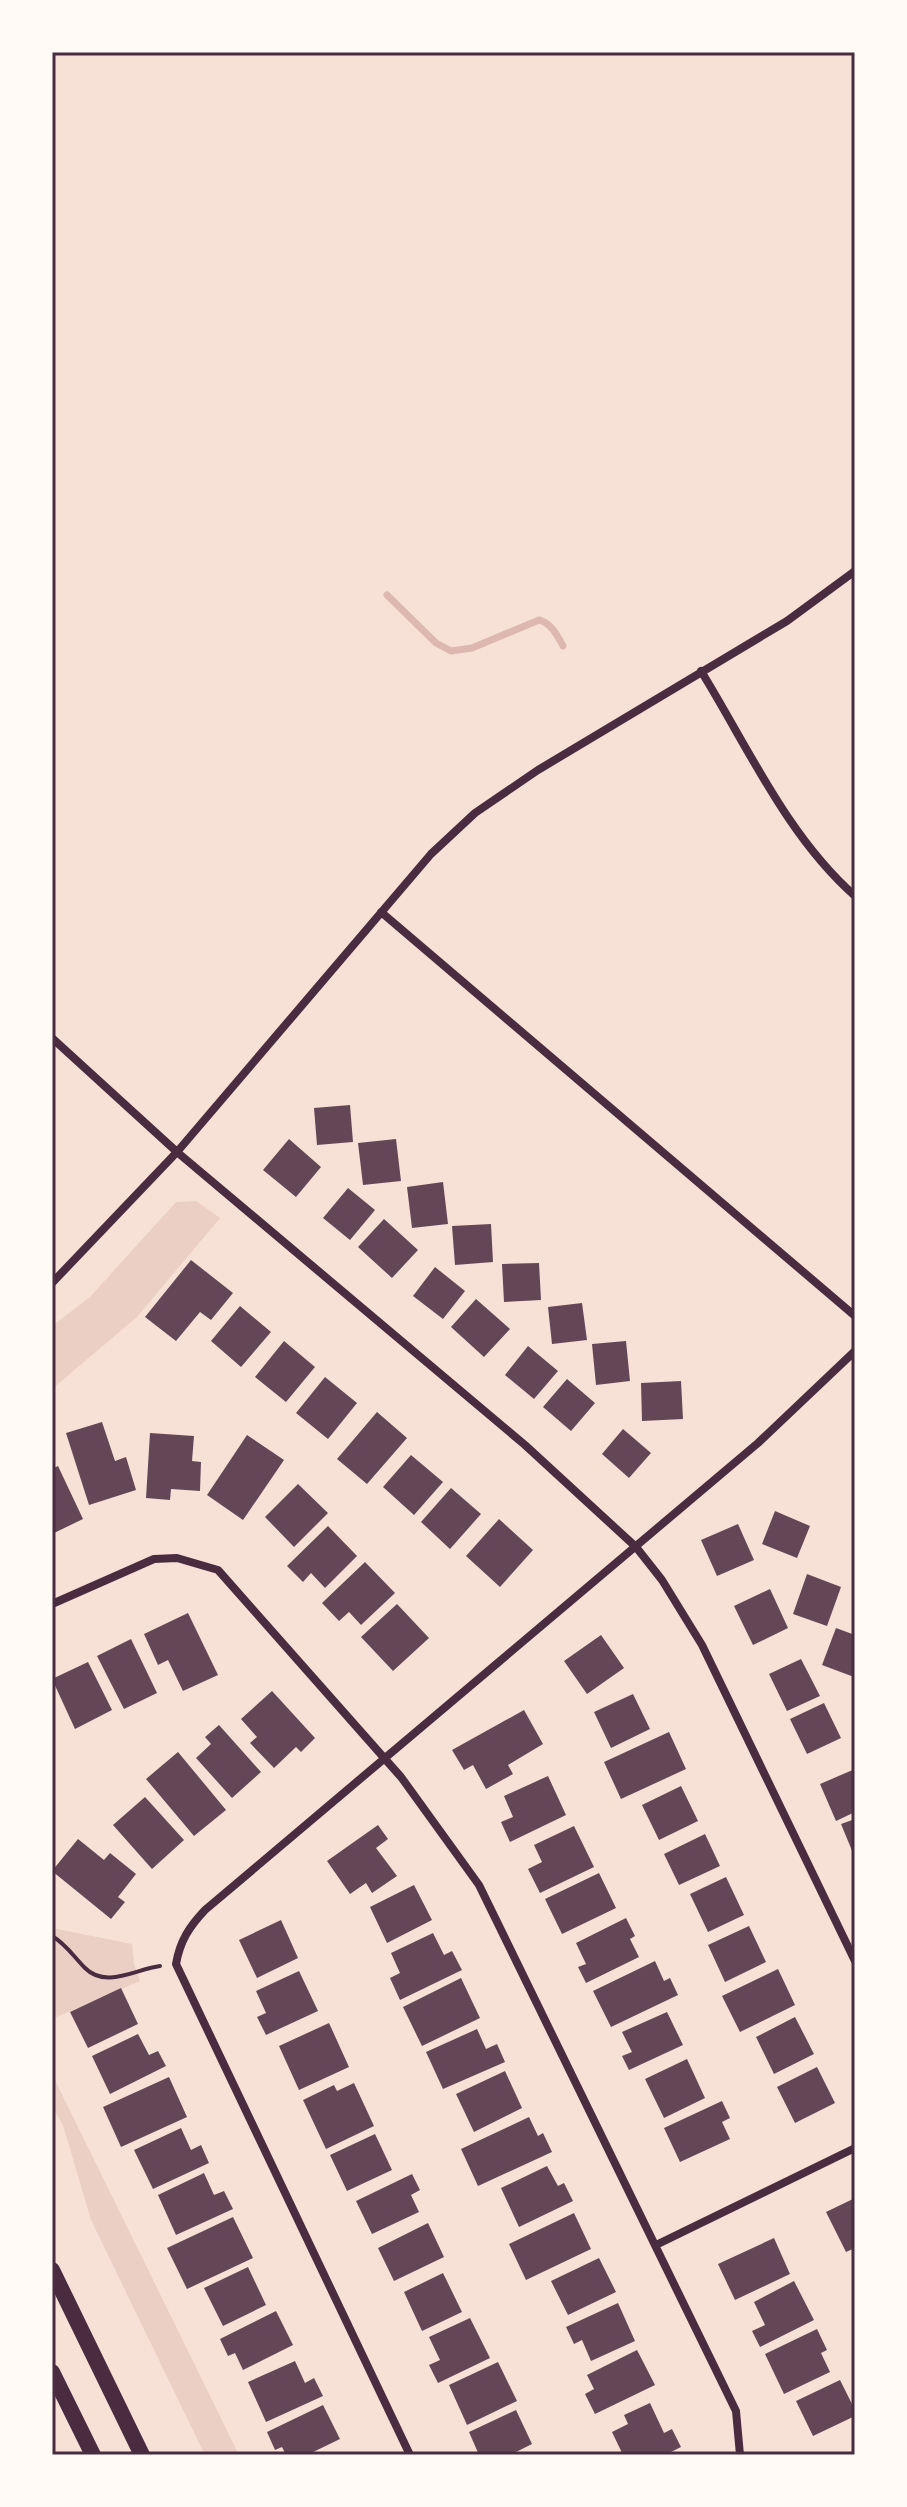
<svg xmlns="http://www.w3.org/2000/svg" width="907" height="2507" viewBox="0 0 907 2507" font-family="'Golos Text',sans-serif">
  <rect width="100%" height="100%" fill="#f7e1d7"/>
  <path fill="#ebcfc5" d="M196,1201L220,1218L137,1317L52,1389V1326L90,1297L176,1202Z
    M52,1928L132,1944L134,1964L140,1981L52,2019Z
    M52,2074L239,2455H205L91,2220L63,2125L52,2107Z"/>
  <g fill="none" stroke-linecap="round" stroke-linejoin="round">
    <path stroke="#dcb8b0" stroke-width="7" d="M387,595L436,643L451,651L472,648L539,620C551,623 557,635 563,646"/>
  </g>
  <path fill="#644757" d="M350,1105L353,1142L317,1145L314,1108Z
    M289,1139L321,1167L296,1197L263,1170Z
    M396,1139L401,1181L363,1185L358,1143Z
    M443,1182L448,1224L412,1228L407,1187Z
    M348,1188L375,1210L350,1240L323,1218Z
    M384,1219L418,1250L392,1278L358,1247Z
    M491,1224L493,1262L455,1265L452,1226Z
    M191,1260L233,1293L211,1320L200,1312L176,1341L145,1317Z
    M539,1263L541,1300L504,1302L502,1264Z
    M435,1267L465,1291L443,1319L413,1296Z
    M476,1299L510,1329L484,1357L451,1327Z
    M582,1303L587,1340L552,1344L548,1307Z
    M240,1306L271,1332L241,1367L211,1341Z
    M284,1341L315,1367L286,1402L255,1377Z
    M626,1341L630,1381L596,1385L592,1344Z
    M528,1346L558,1371L534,1399L505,1375Z
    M325,1377L357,1403L328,1439L296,1413Z
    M567,1379L595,1403L571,1431L543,1407Z
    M681,1381L683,1419L642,1421L641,1383Z
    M377,1412L407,1438L367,1484L337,1459Z
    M102,1422L115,1461L126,1457L136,1490L89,1505L66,1433Z
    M623,1429L651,1453L629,1478L602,1454Z
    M150,1433L194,1436L192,1461L201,1462L200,1491L171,1489L170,1500L146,1498Z
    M247,1435L284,1460L243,1520L207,1495Z
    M411,1455L443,1482L414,1515L383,1487Z
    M58,1466L83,1519L52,1534V1469Z
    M298,1484L328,1513L294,1547L265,1517Z
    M451,1488L481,1514L450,1549L421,1522Z
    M775,1511L810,1526L797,1558L762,1544Z
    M499,1519L533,1550L500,1587L466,1556Z
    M738,1524L754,1560L717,1576L701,1540Z
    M328,1526L357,1556L325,1588L311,1573L303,1582L287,1566Z
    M365,1562L395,1593L361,1625L349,1612L339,1621L322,1603Z
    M807,1574L841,1587L827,1626L793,1614Z
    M770,1589L788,1628L753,1645L734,1606Z
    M397,1604L429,1638L393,1671L361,1637Z
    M188,1613L218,1675L183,1691L168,1660L158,1665L144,1634Z
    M836,1628L855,1635L854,1677L822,1665Z
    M601,1635L624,1668L587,1694L564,1661Z
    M131,1639L157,1693L124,1709L97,1656Z
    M801,1659L820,1696L787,1711L769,1674Z
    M88,1662L112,1710L75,1729L52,1679Z
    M272,1691L315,1738L301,1752L296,1747L274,1768L250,1743L257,1737L241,1719Z
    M633,1694L650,1729L611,1748L594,1712Z
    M824,1703L841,1738L807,1754L790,1719Z
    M524,1710L543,1744L508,1765L513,1774L486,1789L473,1765L464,1770L452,1750Z
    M219,1725L261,1772L232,1798L196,1758L211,1744L205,1737Z
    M669,1732L686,1769L621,1799L604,1762Z
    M178,1752L226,1810L194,1836L146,1779Z
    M855,1769V1812L836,1821L820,1784Z
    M548,1776L566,1815L510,1842L501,1822L513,1817L504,1796Z
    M681,1786L698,1821L659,1840L642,1805Z
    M145,1797L184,1840L152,1869L113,1825Z
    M855,1819V1858L841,1824Z
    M378,1825L388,1839L376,1848L397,1876L372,1893L366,1883L350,1894L327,1861Z
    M574,1826L594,1867L540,1893L528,1869L542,1862L534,1845Z
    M705,1834L720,1866L679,1885L664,1854Z
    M78,1839L104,1860L110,1853L136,1874L118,1897L125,1902L111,1919L52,1871Z
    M599,1873L616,1908L562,1934L545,1899Z
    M726,1877L744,1915L708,1932L690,1894Z
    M414,1885L432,1920L387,1943L370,1907Z
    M626,1918L635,1936L630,1939L639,1957L586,1983L578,1967L586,1964L576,1943Z
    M281,1920L298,1958L257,1978L239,1940Z
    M749,1926L766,1962L725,1982L708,1945Z
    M433,1933L444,1955L452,1951L462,1970L400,2000L390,1978L400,1973L391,1953Z
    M655,1961L664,1981L670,1978L678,1995L611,2027L593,1991Z
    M778,1969L795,2005L740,2032L722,1996Z
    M299,1971L318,2011L266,2035L257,2017L266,2013L256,1991Z
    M461,1978L480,2018L422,2046L403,2007Z
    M121,1988L138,2024L88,2048L70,2012Z
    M667,2012L683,2045L629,2070L622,2056L632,2052L622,2032Z
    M795,2017L814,2054L774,2074L756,2037Z
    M329,2023L349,2067L299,2090L279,2046Z
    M477,2029L486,2049L497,2044L505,2062L443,2089L426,2052Z
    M138,2034L149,2055L158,2051L166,2066L110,2094L92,2056Z
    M687,2059L705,2098L664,2118L645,2079Z
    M817,2067L835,2103L795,2123L777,2087Z
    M505,2071L522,2108L474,2132L456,2094Z
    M169,2077L187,2117L121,2147L103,2107Z
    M354,2083L374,2126L326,2149L303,2100L334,2085L337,2091Z
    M722,2101L730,2118L722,2122L730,2139L680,2162L664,2128Z
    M529,2117L538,2136L543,2133L552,2152L478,2186L461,2149Z
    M181,2128L191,2150L201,2145L209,2163L153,2189L134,2150Z
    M375,2134L392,2170L347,2191L330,2155Z
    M547,2166L558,2186L564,2183L573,2201L519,2227L501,2188Z
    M204,2173L214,2195L224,2191L233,2209L176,2235L158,2195Z
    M412,2174L420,2190L411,2195L419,2212L372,2234L356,2201Z
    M855,2198V2248L846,2252L826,2212Z
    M574,2213L591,2249L526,2280L509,2244Z
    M233,2217L253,2258L187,2289L167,2248Z
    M428,2223L444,2257L394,2281L378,2248Z
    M774,2238L790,2274L735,2300L718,2264Z
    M599,2258L616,2292L568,2315L551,2281Z
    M248,2267L266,2305L223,2326L204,2288Z
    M443,2273L462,2312L422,2331L404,2292Z
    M794,2281L814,2320L760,2347L752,2331L765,2325L754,2302Z
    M618,2303L635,2341L591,2361L582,2340L574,2344L566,2327Z
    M276,2311L293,2345L243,2370L235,2353L228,2356L220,2339Z
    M470,2318L490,2358L438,2383L429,2365L440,2360L429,2337Z
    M817,2329L827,2350L821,2353L830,2372L784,2394L765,2354Z
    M637,2350L655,2385L595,2414L585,2394L594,2389L587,2375Z
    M295,2361L305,2383L314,2378L323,2396L266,2422L248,2382Z
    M498,2362L517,2401L467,2425L449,2385Z
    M840,2380L855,2410V2416L813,2436L796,2401Z
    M650,2403L664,2433L672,2429L681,2447L665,2455H623L612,2432L628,2424L624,2415Z
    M323,2405L340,2439L307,2455H286L282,2447L275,2450L267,2432Z
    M516,2410L532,2444L510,2455H479L469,2432Z"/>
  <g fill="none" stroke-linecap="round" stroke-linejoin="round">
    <path stroke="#4a2c40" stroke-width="4" d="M52,1936C66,1944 74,1957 85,1968C106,1989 136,1969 160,1966"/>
    <path stroke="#4a2c40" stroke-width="8" d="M701,671C748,747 787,836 855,896
      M381,912L855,1316
      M52,1038L177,1152L525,1445L636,1547L662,1580L702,1645L855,1961
      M52,1283L177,1152L431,854L475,813L538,770L787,621L855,571
      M52,1604L154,1559L177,1558L218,1570L401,1777L479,1885L736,2411L740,2455
      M656,2245L855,2148
      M410,2455L176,1964C180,1941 189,1927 205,1910L758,1443L855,1351"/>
    <path stroke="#4a2c40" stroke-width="16" d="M52,2270L142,2455
      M52,2372L93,2455"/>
  </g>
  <rect width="907" height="2507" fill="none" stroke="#fffaf5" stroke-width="108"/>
  <rect x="54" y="54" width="799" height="2399" fill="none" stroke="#4a2c40" stroke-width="3"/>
</svg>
